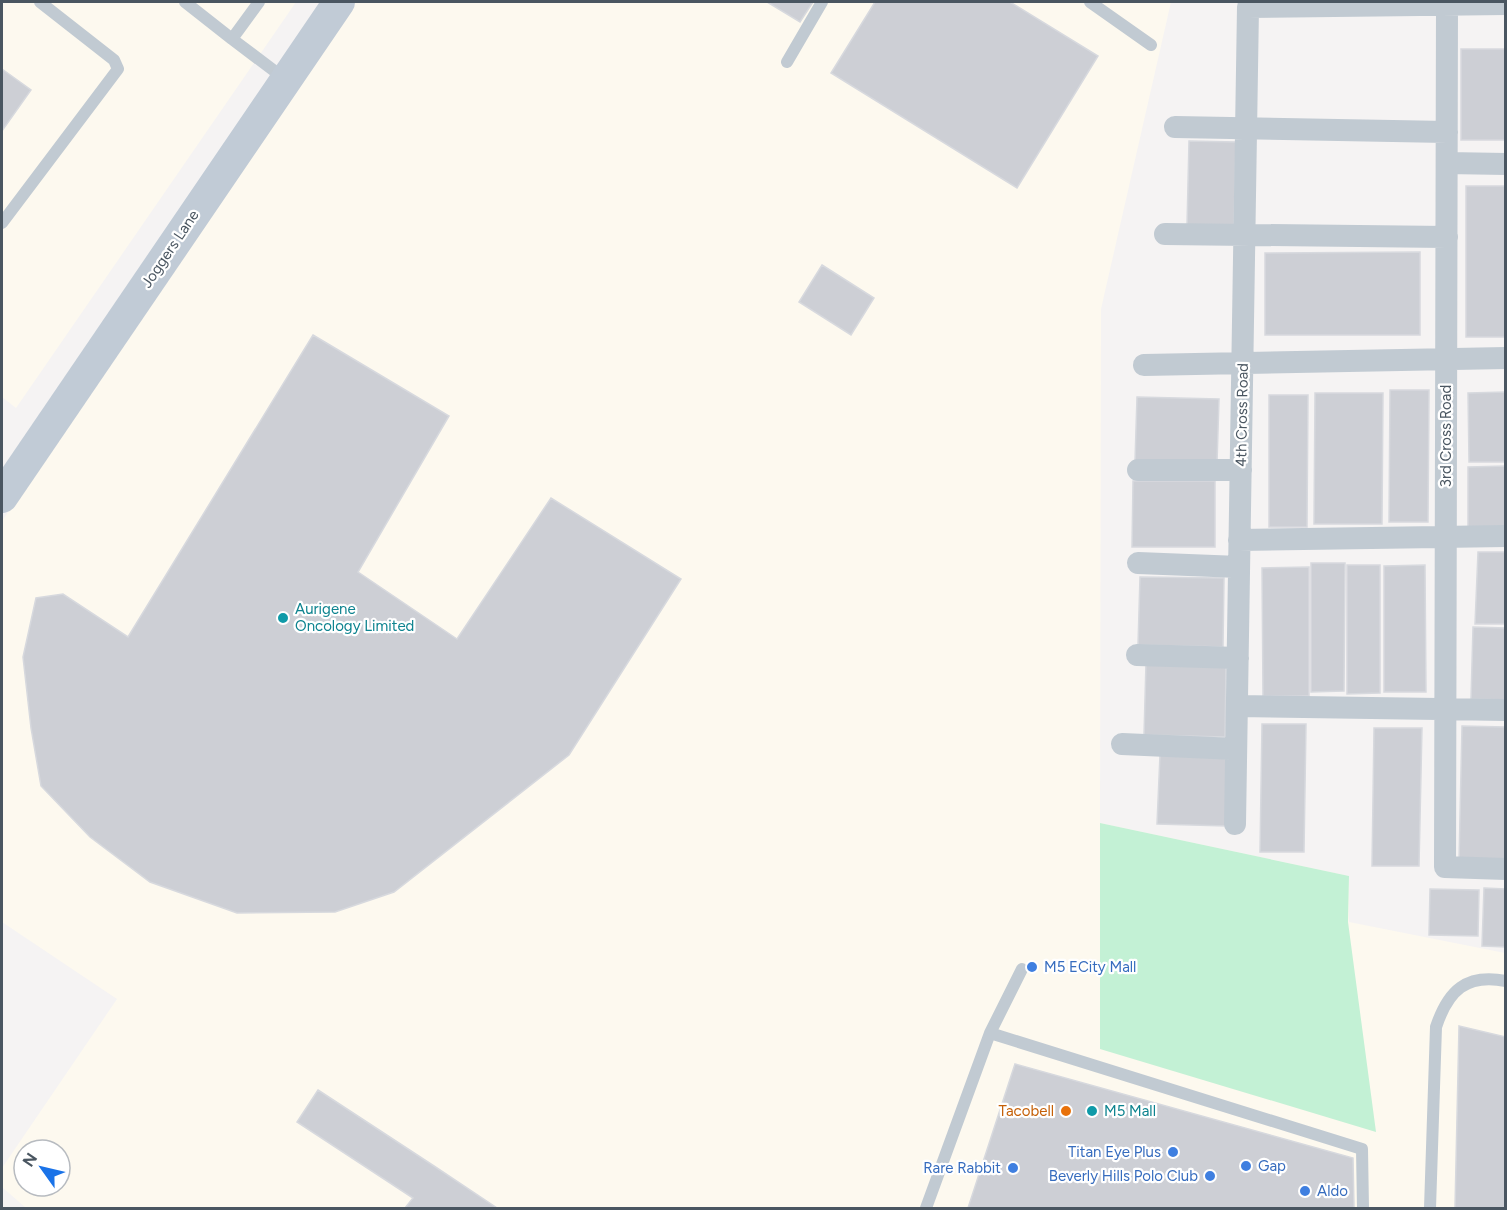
<svg xmlns="http://www.w3.org/2000/svg" width="1507" height="1210" viewBox="0 0 1507 1210" font-family="Figtree,sans-serif">
  <rect width="100%" height="100%" fill="#f5f3f3"/>
  <path fill="#fdf9ef" fill-rule="evenodd" d="M2,2H296L16,408L2,397Z
    M354,2H1171L1101,309L1100,823L1349,876V922L1505,953V1208H26L2,1187V1168L117,999L2,922V521ZM24,1150H60V1186H24Z"/>
  <path fill="#c3f1d5" d="M1100,823L1349,876L1348,922L1376,1132L1100,1049Z"/>
  <path fill="#cdcfd5" stroke="#d7d9de" stroke-width="1.5" d="M767,2H813L800,22Z
    M875,2H1010L1098,56L1017,188L831,73Z
    M1461,49H1506V140H1461Z
    M2,69L31,90L2,131Z
    M1189,141L1236,142L1234,227L1187,226Z
    M1466,186H1506V337H1466Z
    M1420,252V335H1265V253Z
    M822,265L874,298L851,335L799,302Z
    M313,335L449,416L358,572L457,639L551,498L681,579L569,755L394,892L335,912L237,913L150,882L90,837L41,786L31,728L23,657L36,598L63,594L128,637Z
    M1390,390H1429L1428,522H1389Z
    M1506,392V462H1469L1468,393Z
    M1315,393H1383L1382,524H1314Z
    M1269,395H1308L1307,527H1269Z
    M1137,397L1219,399L1217,463L1135,461Z
    M1506,466V532H1468V467Z
    M1133,481H1215V547H1132Z
    M1478,552H1506V624H1475Z
    M1311,563H1345L1344,691L1311,692Z
    M1347,565H1380V693L1347,694Z
    M1425,565L1426,692H1384V566Z
    M1309,567V696H1263L1262,568Z
    M1140,577L1224,578L1223,647L1138,645Z
    M1473,627L1506,628V700L1471,699Z
    M1146,663L1226,665L1225,737L1144,735Z
    M1262,724H1306L1304,852H1260Z
    M1462,726L1506,727V863L1459,862Z
    M1374,728H1422L1419,866H1372Z
    M1160,755L1228,757L1226,826L1157,824Z
    M1484,888L1506,889V947L1482,946Z
    M1430,889L1479,890L1478,936L1429,935Z
    M1459,1026L1506,1037V1208H1455Z
    M1015,1064L1353,1158L1354,1208H968Z
    M318,1090L434,1166L497,1208H405L413,1198L297,1122Z"/>
  <g fill="none" stroke-linecap="round" stroke-linejoin="round">
    <path stroke="#c1cad2" stroke-width="12" d="M185,2L232,39
      M259,2L232,39L285,79
      M1090,2L1151,45
      M787,62L822,2
      M2,223L118,69L114,60L40,2
      M990,1033L1022,969
      M926,1208L990,1033L1362,1149L1363,1208
      M1430,1208L1436,1027C1448,991 1466,973 1506,981"/>
    <path stroke="#c1cad2" stroke-width="22" d="M1447,4L1445,867L1506,869
      M1175,127L1447,132
      M1447,163L1506,164
      M1165,234L1447,237
      M1144,365L1506,358
      M1138,470H1241
      M1239,540L1506,536
      M1138,563L1239,567
      M1137,655L1238,658
      M1237,706L1506,710
      M1122,744L1236,749
      M1235,824L1248,7L1506,4"/>
    <path stroke="#c1cbd6" stroke-width="32" d="M2,497L339,2"/>
  </g>
  <g fill="#0f9aa8" stroke="#fff" stroke-width="2">
    <circle cx="283" cy="618" r="6"/>
    <circle cx="1092" cy="1111" r="6"/>
  </g>
  <g fill="#3f7fe0" stroke="#fff" stroke-width="2">
    <circle cx="1032" cy="967" r="6"/>
    <circle cx="1173" cy="1152" r="6"/>
    <circle cx="1246" cy="1166" r="6"/>
    <circle cx="1013" cy="1168" r="6"/>
    <circle cx="1210" cy="1176" r="6"/>
    <circle cx="1305" cy="1191" r="6"/>
  </g>
  <circle fill="#e8710a" stroke="#fff" stroke-width="2" cx="1066" cy="1111" r="6"/>
  <g text-anchor="middle" stroke-width="4.5" stroke-linejoin="round" paint-order="stroke">
    <g font-size="15" fill="#4a5661" stroke="#fff">
      <text transform="translate(170 249) rotate(-56)" y="5">Joggers Lane</text>
      <text transform="translate(1242 415) rotate(-89)" y="5">4th Cross Road</text>
      <text transform="translate(1446 436) rotate(-90)" y="5">3rd Cross Road</text>
    </g>
    <g font-size="15" fill="#0d838f" stroke="#fff" text-anchor="start">
      <text x="295" y="614">Aurigene<tspan x="295" dy="17">Oncology Limited</tspan></text>
      <text x="1104" y="1116">M5 Mall</text>
    </g>
    <g font-size="15" fill="#366cbe" stroke="#fff" text-anchor="start">
      <text x="1044" y="972">M5 ECity Mall</text>
      <text x="1161" y="1157" text-anchor="end">Titan Eye Plus</text>
      <text x="1258" y="1171">Gap</text>
      <text x="1001" y="1173" text-anchor="end">Rare Rabbit</text>
      <text x="1198" y="1181" text-anchor="end">Beverly Hills Polo Club</text>
      <text x="1317" y="1196">Aldo</text>
    </g>
    <g font-size="15" fill="#c56008" stroke="#fff" text-anchor="end">
      <text x="1054" y="1116">Tacobell</text>
    </g>
  </g>
  <rect width="1507" height="1210" fill="none" stroke="#4a5661" stroke-width="6"/>
  <g transform="translate(42 1168) rotate(304)"><circle r="28" fill="#ffffff" stroke="#b7bbc0" stroke-width="1.5"/>
  <path d="M0-4.5L10 22L0 15L-10 22Z" fill="#1a73e8"/>
  <text y="-9" font-size="16" font-weight="bold" text-anchor="middle" fill="#4a5661">N</text>
  </g>
</svg>
